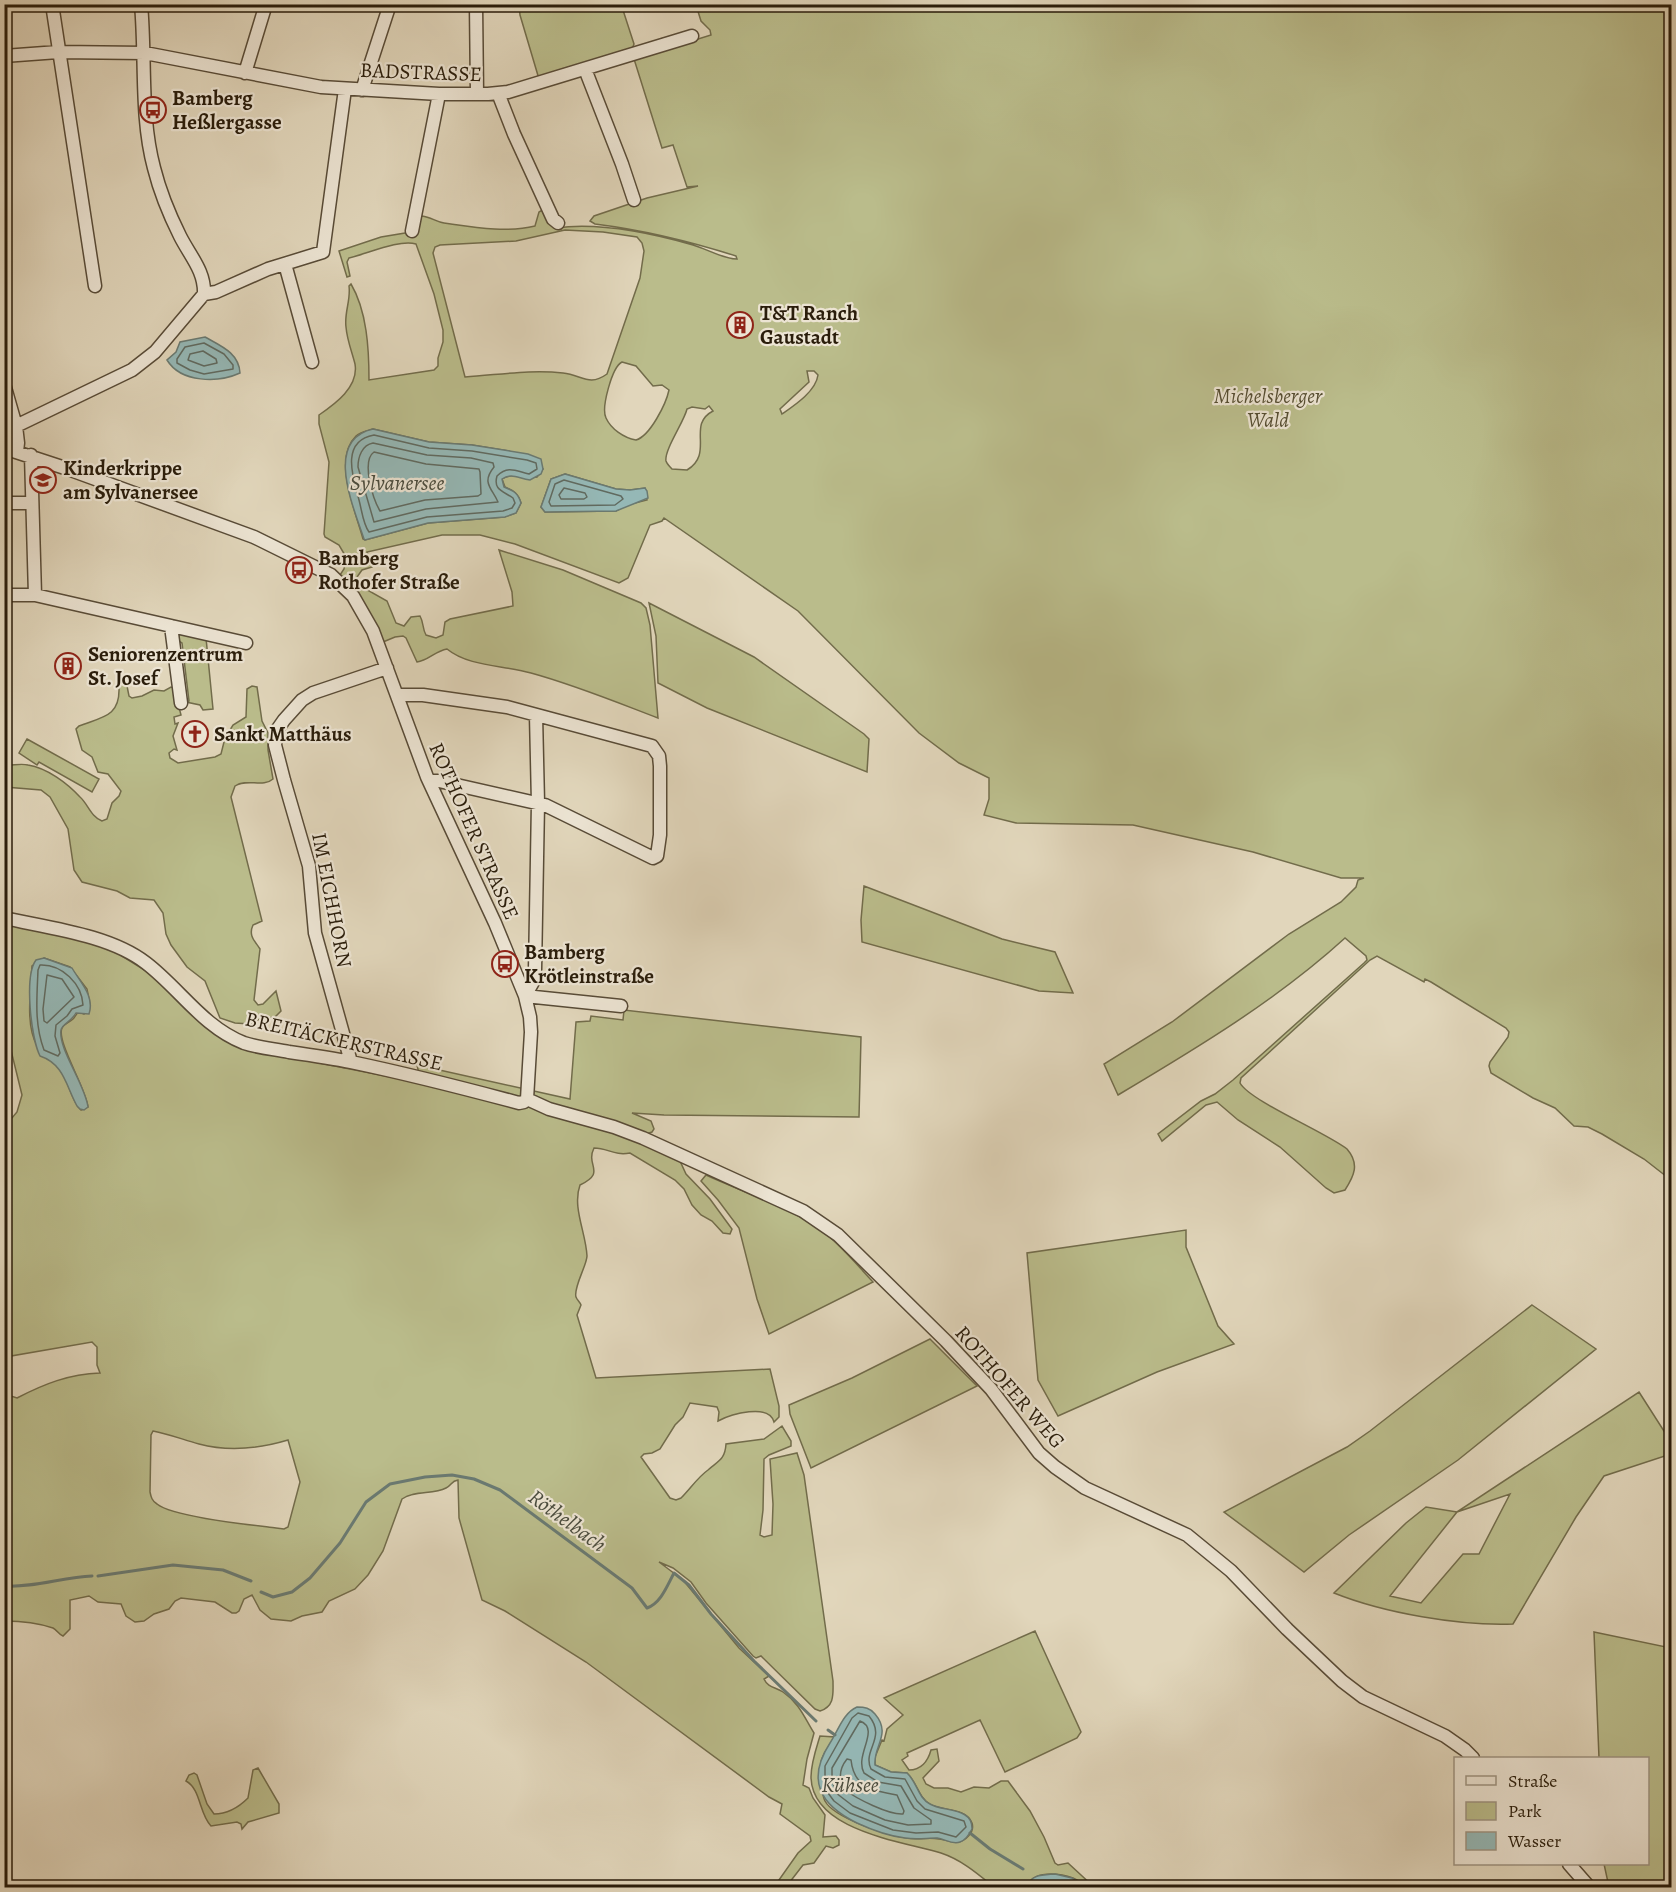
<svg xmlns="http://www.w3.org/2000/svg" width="1676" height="1892" viewBox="0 0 1676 1892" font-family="Alegreya,serif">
  <rect width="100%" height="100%" fill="#e1d6bb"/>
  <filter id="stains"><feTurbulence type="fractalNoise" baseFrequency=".00333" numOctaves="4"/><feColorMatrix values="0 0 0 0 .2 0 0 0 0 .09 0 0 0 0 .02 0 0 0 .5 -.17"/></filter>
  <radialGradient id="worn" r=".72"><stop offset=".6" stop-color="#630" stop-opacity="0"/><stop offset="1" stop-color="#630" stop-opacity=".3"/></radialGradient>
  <path fill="#babc8b" stroke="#726c4b" stroke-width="1.5" fill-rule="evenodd" d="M519,5H630L622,7L634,44L631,52L539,79L520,15Z
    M696,5H1671V1180L1644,1159L1602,1134L1588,1127L1574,1126L1555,1108L1533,1098L1491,1073L1489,1066L1490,1062L1508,1037L1509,1032L1506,1028L1431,982L1425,979L1424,982L1377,956L1370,960L1241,1078L1240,1083C1250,1101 1325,1132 1347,1149C1360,1164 1354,1176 1345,1190L1334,1193L1326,1188L1280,1147L1238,1120L1217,1102L1206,1105L1162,1141L1158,1134L1201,1101L1215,1094L1233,1080L1364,963L1367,960L1366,956L1345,938C1277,1000 1197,1048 1118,1095L1104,1064L1172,1022L1289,934L1341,902L1356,887L1358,880L1364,878H1341L1253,852L1133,825L1016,823L984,815L989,799V778L959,763L919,733L798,611L664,518L662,521L650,525L628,578L619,583L515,544L480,535H442L367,552L372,567L362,570L357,577L362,587L387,601L396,623L404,626L411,617L420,616C424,623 422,628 426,635L436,638L443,635L445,622L450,619L513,606L512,592L499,550L563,570L641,603L646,608L650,625L658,718C616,702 575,685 531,673C504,665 469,667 447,649C435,651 428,661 417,662L406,638L403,636L395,637L383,642L338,578L344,569L346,557L339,545L325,537L324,534L329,462L319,424V415C335,404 359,387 355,364C352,352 347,340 346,327C344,313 351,300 349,286L351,284C367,311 369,349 369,380L434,370L438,366V358L443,342V330L434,294L416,244C399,239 367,254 349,258L347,262L350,276L347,277L339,251L381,237L405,233L422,216C431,217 436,222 444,223C473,227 507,233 535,226L539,212L544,209L556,228C599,222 651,233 693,245C707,249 723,259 737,259L736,256C689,241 643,230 595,224L590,221L594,216L647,198L698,186L687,187L673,145L662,148L634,59L711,35L710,30L701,21ZM565,230L603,232L637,237L642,243L644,251L640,278L607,374C589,387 582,375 563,373C531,369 498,375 465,377L433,253L435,247L440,245L516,241ZM622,362L636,366L653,386L662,385L669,390C666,404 650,436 636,440C624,438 611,429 606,418C601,408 612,367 622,362ZM807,371H814L818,375C816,391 795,405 782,414L780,409L809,382ZM709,406L713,411C686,425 715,453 687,470L672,469C670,467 667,464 666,461C664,450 684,422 687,409L692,407L705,409ZM373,429L429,442L472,445L509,451L543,469L537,477C524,479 512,472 502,479L505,487C514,491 518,493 521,503L516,513L504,517L428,523L365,540L363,539C356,512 332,459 356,436C360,432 367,431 373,429ZM565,474L616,489L630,490L645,488L647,500L627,505L616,511L545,512L541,507L551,479Z
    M649,603L754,657L864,734L869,739L867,772L707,708L658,683L656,636Z
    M178,633L206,638L213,709L203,710L200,705L186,702L189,701L182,643L177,640Z
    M123,683L127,686L129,696L132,698L142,696L154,690L164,691L171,687L174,688L181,715L174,717L175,724L178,723L173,736L177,750L174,749L169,753L170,758L178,763L215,757L221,754L225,738L233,725L246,717L247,689L252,686L257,687L262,721L268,733V750L273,779C263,788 247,778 235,786L231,797L262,921L253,925C248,936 255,941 260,949L254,1000L258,1005L263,1004L276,991L281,1011L275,1017L260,1019L250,1024L235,1023L220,1018L205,981L187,967L171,945L166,934L163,913L154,900L130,898L117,891L82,882L74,870L68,829L50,797L41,790L5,787L4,765C12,766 20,763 28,765C47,768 67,783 80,797C88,804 91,817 102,821L107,819L112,803L119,796L121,791L108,774L98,772L92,757L82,750L76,729L79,726C102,717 120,717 119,688Z
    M27,739L99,779L92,792L39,762L37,765L19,753Z
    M864,886L1002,939L1055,952L1073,993L1039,991L862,942L861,920Z
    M5,922L89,942L114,951L151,974L249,1050L270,1055L284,1056L421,1083L417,1065L570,1099L576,1022L590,1021L591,1016L623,1020L624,1010L861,1037L859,1117L664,1115L632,1113L651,1121L654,1129L652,1132L640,1136L680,1161L686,1174L710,1199L729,1225L732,1229L730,1234L723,1233L712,1221L701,1215L692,1205L684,1189L675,1180L630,1153C614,1156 608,1148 594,1148C585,1166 607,1172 580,1185C572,1207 586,1233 587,1256C587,1265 573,1288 576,1297C577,1300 580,1302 581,1305L577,1315L596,1378L770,1369L779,1406V1417L774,1422C769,1403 731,1414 718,1421L719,1412L717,1407L690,1403L683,1417L675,1425L660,1449L652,1453L644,1454L641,1457L670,1498L676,1500L681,1498C690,1489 698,1477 708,1470C718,1461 725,1460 726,1444L764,1439L782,1426L791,1441V1446L769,1455L764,1459L763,1510L760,1535L764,1537L772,1535L773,1504L770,1459L797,1453L804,1475L833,1681C833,1694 835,1706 820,1711L815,1709L761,1656L756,1658L753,1656L706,1603L691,1582L673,1568L659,1562L683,1580L739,1648L769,1676L764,1679C768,1688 776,1687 783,1692C800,1704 804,1717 814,1733L807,1759L803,1785L809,1788L813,1798L825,1815L823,1837L836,1836L839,1840V1845L833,1848L826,1846L814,1863L803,1865L786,1887H774L798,1853L811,1841L810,1836L780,1814L782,1804L769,1797L586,1662L505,1611L482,1600L459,1518L458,1480C451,1481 452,1485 446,1488C433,1495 415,1490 402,1499L383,1551L368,1575L355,1589L329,1601L322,1612L302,1616L291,1621L271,1619L260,1610L252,1595L244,1599L239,1611L236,1613H232L215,1602L181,1598L175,1601L169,1609L154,1614L144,1621L135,1622L126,1616L121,1604L98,1602L89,1596L70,1600V1629L63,1636C58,1634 57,1630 53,1628C38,1623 20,1621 5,1621L4,1399L11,1396L17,1398C44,1384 69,1374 100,1373L97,1365V1347L92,1342L5,1357V1122L12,1118L17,1112L22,1095L5,1026ZM44,958L70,967L87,989L90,1004L84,1014L79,1012C76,1014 75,1017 73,1019C69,1023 64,1023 62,1028C56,1041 86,1088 88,1107L81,1110C70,1099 69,1081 60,1068C54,1059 43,1055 37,1045C25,1026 31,988 32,966ZM153,1431C169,1434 184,1440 199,1444C229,1452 258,1449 288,1440L300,1482L288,1527L284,1529L276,1528C252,1525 173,1517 157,1504C152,1501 151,1497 150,1492L151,1435Z
    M706,1175C743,1192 787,1206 820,1229C840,1244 856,1264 873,1282L769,1334L757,1299L739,1228L718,1200L701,1181Z
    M1186,1230V1247L1218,1326L1234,1344L1157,1372L1058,1416L1038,1380L1027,1253Z
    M1532,1305L1596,1349L1458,1460L1349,1535L1304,1572L1224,1512L1347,1447L1370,1431Z
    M930,1339L977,1386L811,1468L790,1414L789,1405L852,1378Z
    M1639,1392L1671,1442V1454L1604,1476L1576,1517L1513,1624C1459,1626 1384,1613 1334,1593L1406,1523L1426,1507L1457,1512ZM1510,1494L1479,1554H1463L1421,1603L1390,1596L1457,1512Z
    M1035,1631L1081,1732L1077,1738L1005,1772L980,1720L907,1753L908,1756L902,1760L909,1770C921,1770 928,1761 931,1750L937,1749L939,1761L923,1778L926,1784L934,1788H948L961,1792L974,1787L989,1788L1001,1781H1008L1030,1811L1044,1837L1055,1863L1058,1865L1068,1863L1094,1887C1084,1887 1081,1881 1073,1878C1059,1873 1032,1870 1027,1887H994C978,1874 962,1860 941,1853C902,1841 812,1831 811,1777C811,1763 816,1749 820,1736L835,1737C822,1757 818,1758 822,1783C823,1788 822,1796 825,1801C834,1818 888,1836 907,1838C918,1840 928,1837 939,1839C945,1839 951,1843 957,1842C965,1842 975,1832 972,1823C966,1808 944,1811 931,1805C919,1799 917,1782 907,1773L891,1772L875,1765V1757L882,1740L884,1741L887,1729L903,1715L884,1698Z
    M1594,1632L1671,1648V1887H1609L1604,1864H1648V1758H1599Z
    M258,1768L279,1804V1813L248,1822L242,1829L241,1824L237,1822L211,1826C199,1814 201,1789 186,1781L189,1775L194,1773L197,1775L207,1804L214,1814C228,1814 239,1807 248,1798L253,1770Z"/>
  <path fill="#95b8b6" stroke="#6a7a72" stroke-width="1.5" d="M205,337C221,346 239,353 240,373C218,383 181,383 167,360L176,352L180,342Z
    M373,429L429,442L472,445L528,454L541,459L543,469L541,474L530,480C519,479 512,472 502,479L504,487C514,491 518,493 521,503L516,513L505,517L428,523L365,540L364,539C354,508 323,440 373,429Z
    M565,474L616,489L630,490L645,488L647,491L648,498L616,511L545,512L541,507L551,479Z
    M44,958L72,968C80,982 95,996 89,1014L76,1013C71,1022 62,1024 61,1030C58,1049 85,1084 88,1107L84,1110L80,1109L77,1106C66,1086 64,1064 40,1056C31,1038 24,976 36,960Z
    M857,1707C865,1707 870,1708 875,1714C892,1734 873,1746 875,1765L891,1772L907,1773C917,1782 918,1798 930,1804C943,1812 973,1807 972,1829C969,1835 966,1840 960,1842C952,1845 945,1839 937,1838C927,1838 916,1840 905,1838C888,1836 872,1830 857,1823C820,1805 806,1780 830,1743C838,1731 843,1713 857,1707Z
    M1055,1874L1072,1878L1086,1887H1027C1031,1874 1043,1875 1055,1874Z"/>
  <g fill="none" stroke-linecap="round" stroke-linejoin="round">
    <path stroke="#606a60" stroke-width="1.5" d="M204,343L224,354L233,365V369L204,374L190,370L177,363V359L185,347Z
      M203,351L216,359L217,363L204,366L188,360L190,354Z
      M374,435L429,448L472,451L527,460L536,463L537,469L529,474C516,471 508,465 497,476C493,490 503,491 513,498L515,503L512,508L503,511L427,517L369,532C363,524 362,511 359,500C353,478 340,441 374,435Z
      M373,443L427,455L471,458L493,463L494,467C481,483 492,488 498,502L426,509L374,522L358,467C358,457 362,445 373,443Z
      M374,452L426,464L479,469L480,472L481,494L478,496L425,500L380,511C373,499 361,461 374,452Z
      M564,480L621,496L623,499L615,505L551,506L549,502L555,484Z
      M564,488L585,493L587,497L584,499H561L559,495Z
      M40,965C62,964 82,984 83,1005L72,1009L67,1016L56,1025L55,1036L60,1053L58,1056L44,1050C34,1023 37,998 38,970Z
      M47,975L62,979L74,997L47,1023L44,1021L43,1009Z
      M858,1713L869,1716C887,1738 862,1750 871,1769L885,1777L905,1779L917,1801L925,1809L964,1821L966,1827L956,1837L938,1832L916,1833L893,1830L850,1813L834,1801L828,1793L825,1783V1766L852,1718Z
      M860,1721C881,1729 854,1755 864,1773L878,1782L901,1786L914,1808L931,1820V1824L908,1825L885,1820L853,1806L836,1793L832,1780V1768Z
      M847,1759L851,1760C854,1788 873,1791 897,1795L904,1811L903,1814C889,1815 857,1799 845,1790C838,1779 839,1769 847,1759Z"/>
    <path stroke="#6a7a72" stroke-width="3" d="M98,1576L173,1565L223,1570L251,1581
      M4,1586C34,1588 63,1577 92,1576
      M261,1592L273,1597L292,1592L310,1578L340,1543L366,1502L390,1484L425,1477L452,1475L474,1479L500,1490L632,1588L647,1608C661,1603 667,1586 674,1573L689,1585L711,1614L754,1661L816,1721
      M828,1730L835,1735
      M970,1833L990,1849L1023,1869"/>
    <defs>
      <path id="minor" d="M52,4L95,286
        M141,4C146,59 140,116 154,168C160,192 169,214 180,236C190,256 205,271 204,294
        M476,4L477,94
        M4,56L58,52L145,53L321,87L439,94H488L508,92L692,36
        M585,69L622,164L634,200
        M245,73L266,4
        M362,90L390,4
        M498,93L514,134L553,219L558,223
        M412,231L439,94
        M285,264L312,362
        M204,294L216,292L268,269L323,252L345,89
        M4,384L16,426
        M4,448L68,469L254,537L331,575L353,596L373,631L427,777L495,923L525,996L530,1017L531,1032L527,1099
        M17,451L18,443L16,426L132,370L155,352L204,294
        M31,455L35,595
        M4,503H32
        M4,595H35L246,643
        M171,626L181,703
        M397,695H423L507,707L652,746L659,756L660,766V835L657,856L653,858L545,805L439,781H429
        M4,918C49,928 110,935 146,963C180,989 203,1027 244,1043C259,1048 274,1049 289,1052C310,1055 331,1058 351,1062C408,1074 463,1088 519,1103L524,1102L527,1099
        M525,996L533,982L535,970L538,803L536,715
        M525,996L621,1006
        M351,1062L315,933L309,866L284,780L275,745L277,730L284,720L302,700L313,693L387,668
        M527,1099L549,1109L614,1127L643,1138L803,1211L838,1235L946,1341L991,1389L1039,1453L1055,1467L1085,1488L1187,1535L1231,1571L1287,1629L1342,1681L1363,1697L1445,1736L1465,1750L1473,1758
        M1569,1864L1590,1888"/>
    </defs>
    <use href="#minor" stroke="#584b37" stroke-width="15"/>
    <use href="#minor" stroke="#ece4d3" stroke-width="12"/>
  </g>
  <defs>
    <symbol id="bus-ring" viewBox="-11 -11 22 22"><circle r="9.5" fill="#ece4d3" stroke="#8f2418" stroke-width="1.5"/><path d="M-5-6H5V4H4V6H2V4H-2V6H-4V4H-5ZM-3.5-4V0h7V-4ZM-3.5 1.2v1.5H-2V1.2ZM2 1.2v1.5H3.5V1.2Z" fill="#8f2418"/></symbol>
    <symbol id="building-ring" viewBox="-11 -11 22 22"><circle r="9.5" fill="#ece4d3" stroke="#8f2418" stroke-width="1.5"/><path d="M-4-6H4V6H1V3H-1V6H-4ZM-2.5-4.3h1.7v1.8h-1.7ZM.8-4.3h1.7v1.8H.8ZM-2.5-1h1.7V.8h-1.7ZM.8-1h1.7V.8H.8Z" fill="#8f2418"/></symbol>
    <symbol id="school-ring" viewBox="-11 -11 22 22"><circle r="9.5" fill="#ece4d3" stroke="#8f2418" stroke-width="1.5"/><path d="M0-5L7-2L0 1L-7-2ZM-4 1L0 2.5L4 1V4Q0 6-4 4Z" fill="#8f2418"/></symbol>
    <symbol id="church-ring" viewBox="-11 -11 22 22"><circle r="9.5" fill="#ece4d3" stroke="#8f2418" stroke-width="1.5"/><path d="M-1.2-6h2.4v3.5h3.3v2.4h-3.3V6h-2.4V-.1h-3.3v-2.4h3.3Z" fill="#8f2418"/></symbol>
  </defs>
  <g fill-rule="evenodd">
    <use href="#bus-ring" x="138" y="95" width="30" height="30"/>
    <use href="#building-ring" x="725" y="310" width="30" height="30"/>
    <use href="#school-ring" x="28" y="465" width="30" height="30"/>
    <use href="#bus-ring" x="284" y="555" width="30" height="30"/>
    <use href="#building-ring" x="53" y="651" width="30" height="30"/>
    <use href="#church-ring" x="180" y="719" width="30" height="30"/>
    <use href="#bus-ring" x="490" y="949" width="30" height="30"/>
  </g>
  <g text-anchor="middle" stroke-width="4.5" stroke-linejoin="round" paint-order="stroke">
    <g font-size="21" fill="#2a1d0b" stroke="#ece4d3">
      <text transform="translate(421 72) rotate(2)" y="7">BADSTRASSE</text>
      <text transform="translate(474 831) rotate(66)" y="7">ROTHOFER STRASSE</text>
      <text transform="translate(332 900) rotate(79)" y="7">IM EICHHORN</text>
      <text transform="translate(344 1041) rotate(13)" y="7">BREITÄCKERSTRASSE</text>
      <text transform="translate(1010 1387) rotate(49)" y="7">ROTHOFER WEG</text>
    </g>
    <g font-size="21" font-weight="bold" fill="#2a1d0b" stroke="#ece4d3" text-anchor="start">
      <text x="172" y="105">Bamberg<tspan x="172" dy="24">Heßlergasse</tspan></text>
      <text x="760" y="320">T&amp;T Ranch<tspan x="760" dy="24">Gaustadt</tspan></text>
      <text x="63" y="475">Kinderkrippe<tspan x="63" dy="24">am Sylvanersee</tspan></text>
      <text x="318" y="565">Bamberg<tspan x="318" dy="24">Rothofer Straße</tspan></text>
      <text x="88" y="661">Seniorenzentrum<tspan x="88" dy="24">St. Josef</tspan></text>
      <text x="214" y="741">Sankt Matthäus</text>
      <text x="524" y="959">Bamberg<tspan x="524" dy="24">Krötleinstraße</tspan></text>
    </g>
    <g font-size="21" font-style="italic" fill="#554d31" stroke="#ece4d3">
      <text x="1268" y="403">Michelsberger<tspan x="1268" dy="24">Wald</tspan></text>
    </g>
    <g font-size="22" font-style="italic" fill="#4a4c3e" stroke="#ece4d3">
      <text x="397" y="490">Sylvanersee</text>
      <text transform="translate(568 1520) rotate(36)" y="8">Röthelbach</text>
      <text x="850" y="1792">Kühsee</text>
    </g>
  </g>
  <rect width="1676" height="1892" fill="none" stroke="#e1d6bb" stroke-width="24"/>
  <rect x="6" y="6" width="1664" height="1880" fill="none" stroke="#2a1d0b" stroke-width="3"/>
  <rect x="12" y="12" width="1652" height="1868" fill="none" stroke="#2a1d0b" stroke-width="1.5"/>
  <rect x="1454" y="1757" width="195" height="108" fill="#ece4d3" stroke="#9e9483" stroke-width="1.5"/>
  <rect x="1466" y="1776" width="30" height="9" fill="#ece4d3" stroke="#9e9483" stroke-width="1.5"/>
  <text x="1508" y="1787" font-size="18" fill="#2a1d0b">Straße</text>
  <rect x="1466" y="1802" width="30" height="18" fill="#babc8b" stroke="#9e9483" stroke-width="1.5"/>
  <text x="1508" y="1817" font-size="18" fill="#2a1d0b">Park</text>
  <rect x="1466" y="1832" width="30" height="18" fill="#95b8b6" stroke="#9e9483" stroke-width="1.5"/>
  <text x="1508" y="1847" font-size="18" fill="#2a1d0b">Wasser</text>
  <rect width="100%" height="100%" filter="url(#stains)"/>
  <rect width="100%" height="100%" fill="url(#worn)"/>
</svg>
